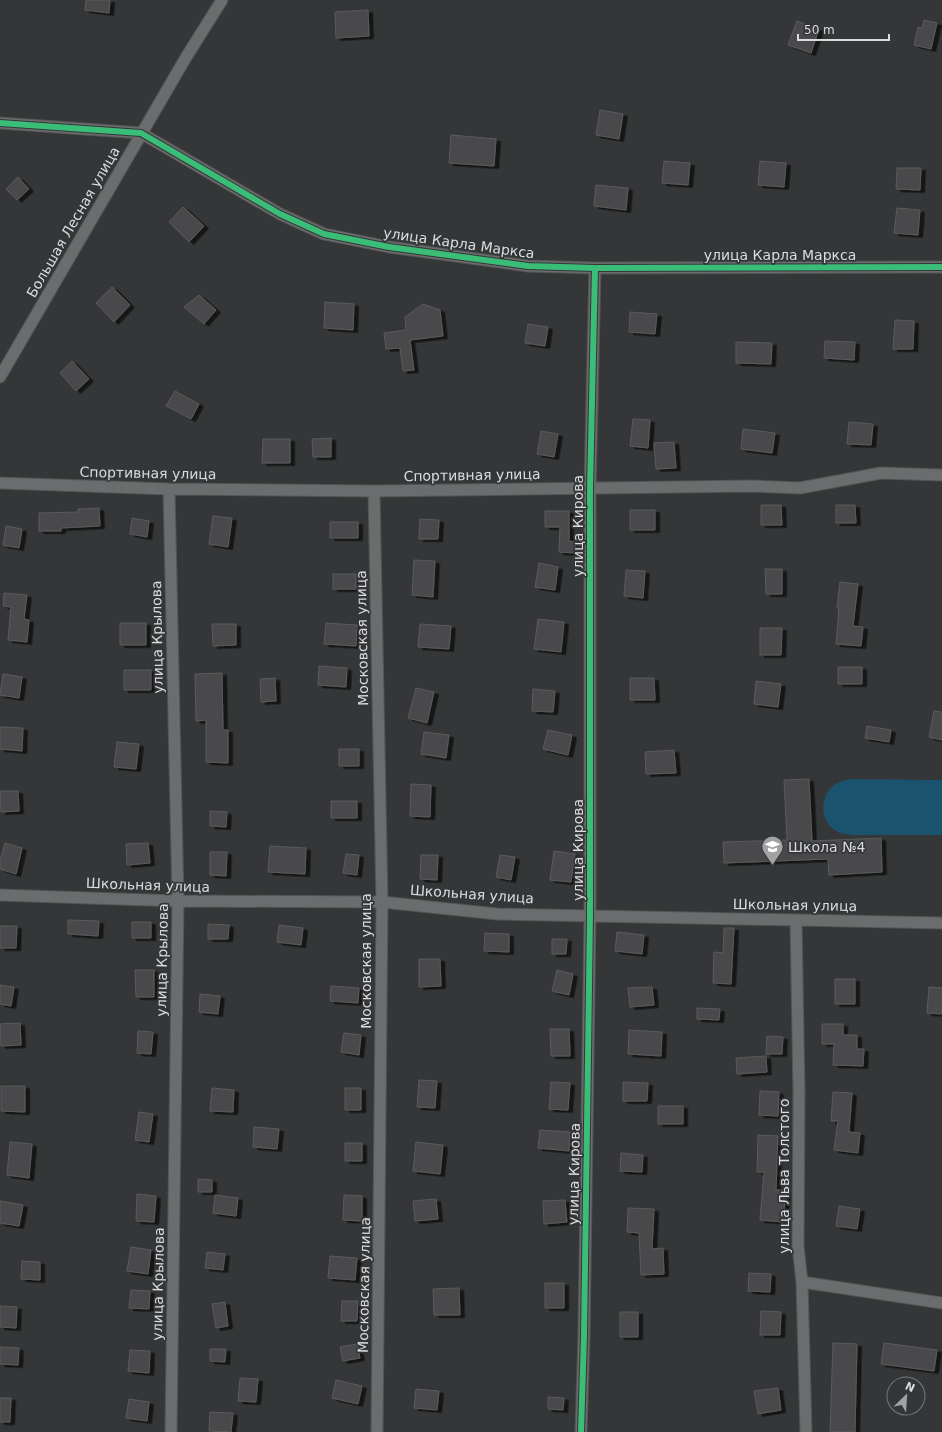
<svg xmlns="http://www.w3.org/2000/svg" width="942" height="1432" viewBox="0 0 942 1432" font-family="'DejaVu Sans',sans-serif">
  <defs>
    <filter id="shadow"><feDropShadow dx="4.5" dy="2.5" stdDeviation="0" flood-color="#0009"/></filter>
  </defs>
  <rect width="100%" height="100%" fill="#353637"/>
  <path fill="#1b526d" d="M851,779L942,780V835H851C844,834 837,833 831,827C818,814 822,790 839,782C842,781 847,780 851,779Z"/>
  <path fill="#494a4b" stroke="#5a5b5c" filter="url(#shadow)" d="M86,0H110L109,13L85,10Z
    M368,10L369,36L336,38L335,12Z
    M924,20L937,23L931,49L914,45L918,27L922,28Z
    M797,21L819,29L811,53L788,45Z
    M600,110L623,114L619,139L596,135Z
    M451,135L496,139L494,166L449,163Z
    M664,161L690,163L688,185L662,183Z
    M760,161L786,163L784,187L758,185Z
    M897,168H921L920,190L896,189Z
    M18,177L29,189L17,200L6,189Z
    M596,185L628,188L626,210L594,206Z
    M183,207L204,226L189,242L169,222Z
    M897,208L920,210L918,235L894,233Z
    M112,287L130,305L114,322L96,303Z
    M199,295L216,310L204,324L184,307Z
    M325,302L354,304L353,330L324,328Z
    M423,304L440,310L443,336L410,340L414,370L403,371L400,348L386,349L384,333L406,330L405,317Z
    M630,312L657,314L655,334L629,332Z
    M895,320L914,321L913,349H893Z
    M528,324L548,327L545,346L525,343Z
    M825,341L855,342L854,360L824,358Z
    M736,342L772,343L771,364L736,363Z
    M72,361L89,379L76,391L60,373Z
    M175,391L199,404L191,419L166,406Z
    M633,419L650,420L648,448L630,446Z
    M849,422L873,424L871,445L847,444Z
    M743,429L775,433L772,453L741,449Z
    M541,431L558,434L554,457L537,454Z
    M331,438V457H313L312,439Z
    M263,439H290V463H262Z
    M674,442L676,468L656,469L654,443Z
    M761,505H781L782,525H761Z
    M836,505H855L856,523H836Z
    M99,508L100,526L61,528V531H39V513L78,512V509Z
    M630,510H655V530H630Z
    M545,511H569V541L575,542V553L559,552L560,527H545Z
    M213,516L232,518L228,547L209,544Z
    M132,518L149,521L147,537L130,534Z
    M420,519L439,520L438,539H419Z
    M330,522H358V538H330Z
    M6,526L22,529L19,548L3,545Z
    M414,560L435,561L433,597L412,595Z
    M539,563L558,567L555,590L535,587Z
    M765,569H782V594H766Z
    M626,570L645,571L643,598L624,596Z
    M333,574H356V589H333Z
    M840,582L858,584L853,626L863,627L861,646L836,644L839,608H837Z
    M4,593L27,595L24,619L29,620L27,642L8,640L11,607L3,606Z
    M538,619L564,622L561,652L534,649Z
    M120,623H146V645H120Z
    M326,623L357,625L356,646L324,644Z
    M212,624H236V645L213,646Z
    M420,624L451,626L449,649L418,647Z
    M760,628H782L781,655H760Z
    M319,666L347,668L346,687L318,685Z
    M838,667H862V684H838Z
    M124,670H151V690H124Z
    M222,673L223,730H228V763L206,762V720L196,721L195,674Z
    M3,674L22,677L19,698L0,695Z
    M275,678L276,701L261,702L260,679Z
    M630,678H654L655,700H630Z
    M756,681L781,684L778,707L754,704Z
    M416,688L434,692L427,723L408,718Z
    M533,689L555,691L553,712L532,711Z
    M934,711L942,712V740L929,737Z
    M867,726L891,730L889,742L865,738Z
    M0,727L23,728L22,751L0,749Z
    M548,730L572,735L568,755L543,749Z
    M424,732L449,735L446,758L421,754Z
    M117,742L139,744L136,769L114,767Z
    M339,749H359V766H339Z
    M674,750L676,773L646,774L645,752Z
    M809,779L812,841L881,838L882,872L829,875L828,859L724,863L723,842L787,840L784,780Z
    M411,784L431,785L430,817L410,816Z
    M0,791H18L19,811L1,812Z
    M331,801H357V818H331Z
    M210,811L227,812L226,827L210,826Z
    M5,843L22,848L16,874L0,869V861Z
    M148,843L150,863L127,865L126,844Z
    M270,846L306,848L305,874L268,872Z
    M554,851L575,854L571,882L550,880Z
    M210,852H227L226,876L210,875Z
    M346,854L359,855L357,875L343,873Z
    M421,855H438L437,880L420,879Z
    M500,855L515,857L511,880L496,877Z
    M68,920L99,921L98,936L68,934Z
    M132,922H151V938H132Z
    M208,924L229,925L228,939H208Z
    M279,925L303,928L301,945L277,942Z
    M0,926H17L16,948H0Z
    M724,928H734L731,984L713,983L714,952L723,953Z
    M617,932L644,935L642,954L615,951Z
    M485,933L509,934V952L484,951Z
    M552,939H567L566,954H552Z
    M419,959H440L441,986L419,987Z
    M135,970H154V997H136Z
    M557,970L573,974L569,995L552,991Z
    M835,979H855V1004H835Z
    M0,985L14,987L11,1006L0,1004Z
    M331,986L359,988L358,1003L330,1001Z
    M652,987L654,1005L630,1007L628,988Z
    M929,987L942,988V1014L927,1013Z
    M200,994L220,996L218,1014L199,1012Z
    M697,1008L720,1009L719,1020L697,1019Z
    M20,1023L21,1045L1,1046L0,1024Z
    M822,1024H843V1035H857V1049H864L863,1066L833,1065L834,1044H822Z
    M550,1029H569L570,1056H551Z
    M629,1030L662,1032L661,1056L628,1054Z
    M138,1031L153,1032L151,1054L137,1053Z
    M344,1033L361,1035L359,1055L341,1052Z
    M767,1036L783,1037L782,1054H766Z
    M766,1056L767,1072L737,1074L736,1058Z
    M419,1080L437,1081L435,1108L417,1107Z
    M551,1082L570,1083L568,1110L549,1109Z
    M623,1082L648,1083L647,1101H623Z
    M1,1086H25V1112L1,1111Z
    M212,1088L234,1090L233,1112L210,1111Z
    M345,1088H361V1110H345Z
    M760,1091L779,1092L778,1116L759,1115Z
    M833,1092L852,1093L849,1132L860,1133L858,1153L834,1150L838,1121H831Z
    M658,1106H683V1124H658Z
    M139,1112L153,1114L149,1142L135,1140Z
    M254,1127L279,1129L277,1149L253,1147Z
    M540,1130L570,1132L569,1151L538,1148Z
    M758,1135L778,1136L776,1190H786L783,1222L760,1220L764,1172H757Z
    M10,1142L32,1144L29,1178L7,1175Z
    M416,1142L443,1145L440,1174L413,1171Z
    M345,1143H362V1161H345Z
    M621,1153L643,1155L642,1172L620,1171Z
    M198,1179L212,1180V1192H198Z
    M137,1194L156,1196L154,1222L136,1221Z
    M215,1195L238,1198L236,1216L213,1213Z
    M344,1195L362,1196V1221L343,1220Z
    M436,1199L438,1219L415,1221L413,1201Z
    M565,1200L567,1222L544,1224L543,1201Z
    M0,1201L23,1205L19,1226L0,1223Z
    M839,1206L860,1209L857,1229L836,1226Z
    M628,1208L654,1209L652,1249L663,1248L664,1274L641,1275L639,1233L627,1232Z
    M131,1247L151,1250L148,1274L127,1271Z
    M207,1252L225,1254L223,1270L205,1268Z
    M330,1256L357,1258L355,1280L328,1278Z
    M22,1261L40,1262V1280L21,1279Z
    M749,1273L771,1274L770,1292L748,1291Z
    M545,1283H564V1308H545Z
    M459,1288L460,1315H434L433,1289Z
    M131,1290L150,1291L149,1309L129,1308Z
    M342,1301H358L357,1321H341Z
    M225,1302L228,1326L216,1328L212,1304Z
    M0,1306L17,1307L16,1328L0,1327Z
    M761,1311L781,1312L780,1335H760Z
    M620,1312H638V1337H620Z
    M833,1343L857,1344L855,1432H830Z
    M884,1343L937,1350L934,1371L881,1364Z
    M357,1344L360,1358L343,1361L340,1347Z
    M0,1347L19,1348L18,1365L0,1364Z
    M210,1349H226L225,1362L210,1361Z
    M130,1350L150,1351L149,1373L128,1371Z
    M240,1378L258,1379L256,1402L238,1401Z
    M336,1380L362,1386L358,1404L332,1398Z
    M778,1388L781,1410L758,1414L754,1391Z
    M416,1389L439,1391L437,1410L414,1408Z
    M548,1397L564,1398L563,1410L548,1409Z
    M0,1398H11L10,1422H0Z
    M129,1399L149,1402L147,1421L126,1418Z
    M210,1412L233,1413L231,1432L209,1431Z"/>
  <g fill="none" stroke-linecap="round" stroke-linejoin="round">
    <defs>
      <path id="minor" d="M0,123L141,133L280,214L324,234L389,247L528,266L595,268L942,267
        M0,377L185,59L222,0
        M0,483L169,489L374,491L752,486L800,488L881,473L942,475
        M169,489L178,901L171,1432
        M374,491L382,902L377,1432
        M0,895L178,901L382,902L497,914L942,923
        M796,921L799,1093L798,1246L802,1282L806,1432
        M802,1282L942,1303
        M581,1432L584,1336L590,916V489L595,268"/>
    </defs>
    <use href="#minor" stroke="#535454" stroke-width="13"/>
    <use href="#minor" stroke="#6b6c6d" stroke-width="11"/>
    <defs>
      <path id="cycleway" d="M0,123L141,133L280,214L324,234L389,247L528,266L595,268L942,267
        M581,1432L584,1336L590,916V489L595,268"/>
    </defs>
    <use href="#cycleway" stroke="#343638" stroke-width="8"/>
    <use href="#cycleway" stroke="#3abd76" stroke-width="6"/>
  </g>
  <defs>
    <symbol id="school-pin" viewBox="-11 -11 22 30"><path d="M0 17L-7.5 6A9.5 9.5 0 1 1 7.5 6Z" fill="#a0a2a3" stroke="#343638"/><path d="M0-5L7-2L0 1L-7-2ZM-4 1L0 2.5L4 1V4Q0 6-4 4Z" fill="#fff"/></symbol>
  </defs>
  <g fill-rule="evenodd">
    <use href="#school-pin" x="760" y="834" width="25" height="34"/>
  </g>
  <g text-anchor="middle" stroke-width="3.5" stroke-linejoin="round" paint-order="stroke">
    <g font-size="14" fill="#dadcdd" stroke="#343638">
      <text transform="translate(73 222) rotate(-60)" y="5">Большая Лесная улица</text>
      <text transform="translate(459 243) rotate(8)" y="5">улица Карла Маркса</text>
      <text x="780" y="260">улица Карла Маркса</text>
      <text transform="translate(148 473) rotate(1)" y="5">Спортивная улица</text>
      <text transform="translate(472 475) rotate(-1)" y="5">Спортивная улица</text>
      <text transform="translate(578 526) rotate(-90)" y="5">улица Кирова</text>
      <text transform="translate(157 637) rotate(-91)" y="5">улица Крылова</text>
      <text transform="translate(362 638) rotate(-91)" y="5">Московская улица</text>
      <text transform="translate(578 850) rotate(-90)" y="5">улица Кирова</text>
      <text transform="translate(148 885) rotate(2)" y="5">Школьная улица</text>
      <text transform="translate(472 894) rotate(4)" y="5">Школьная улица</text>
      <text transform="translate(795 905) rotate(1)" y="5">Школьная улица</text>
      <text transform="translate(162 960) rotate(-89)" y="5">улица Крылова</text>
      <text transform="translate(366 961) rotate(-90)" y="5">Московская улица</text>
      <text transform="translate(574 1174) rotate(-89)" y="5">улица Кирова</text>
      <text transform="translate(784 1176) rotate(-90)" y="5">улица Льва Толстого</text>
      <text transform="translate(158 1284) rotate(-89)" y="5">улица Крылова</text>
      <text transform="translate(364 1285) rotate(-89)" y="5">Московская улица</text>
    </g>
    <g font-size="14" fill="#dadcdd" stroke="#343638" text-anchor="start">
      <text x="788" y="852">Школа №4</text>
    </g>
  </g>
  <g transform="translate(906 1396) rotate(25)"><circle r="19" fill="#343638" stroke="#76787a"/>
  <path d="M0-3L7 15L0 10L-7 15Z" fill="#a0a2a3"/>
  <text y="-6" font-size="11" font-weight="bold" text-anchor="middle" fill="#dadcdd">N</text>
  </g>
  <path d="M798 34v6h91v-6" fill="none" stroke="#dadcdd" stroke-width="2"/>
  <text x="804" y="34" font-size="12" fill="#dadcdd" stroke="#343638" stroke-width="3" paint-order="stroke">50 m</text>
</svg>
